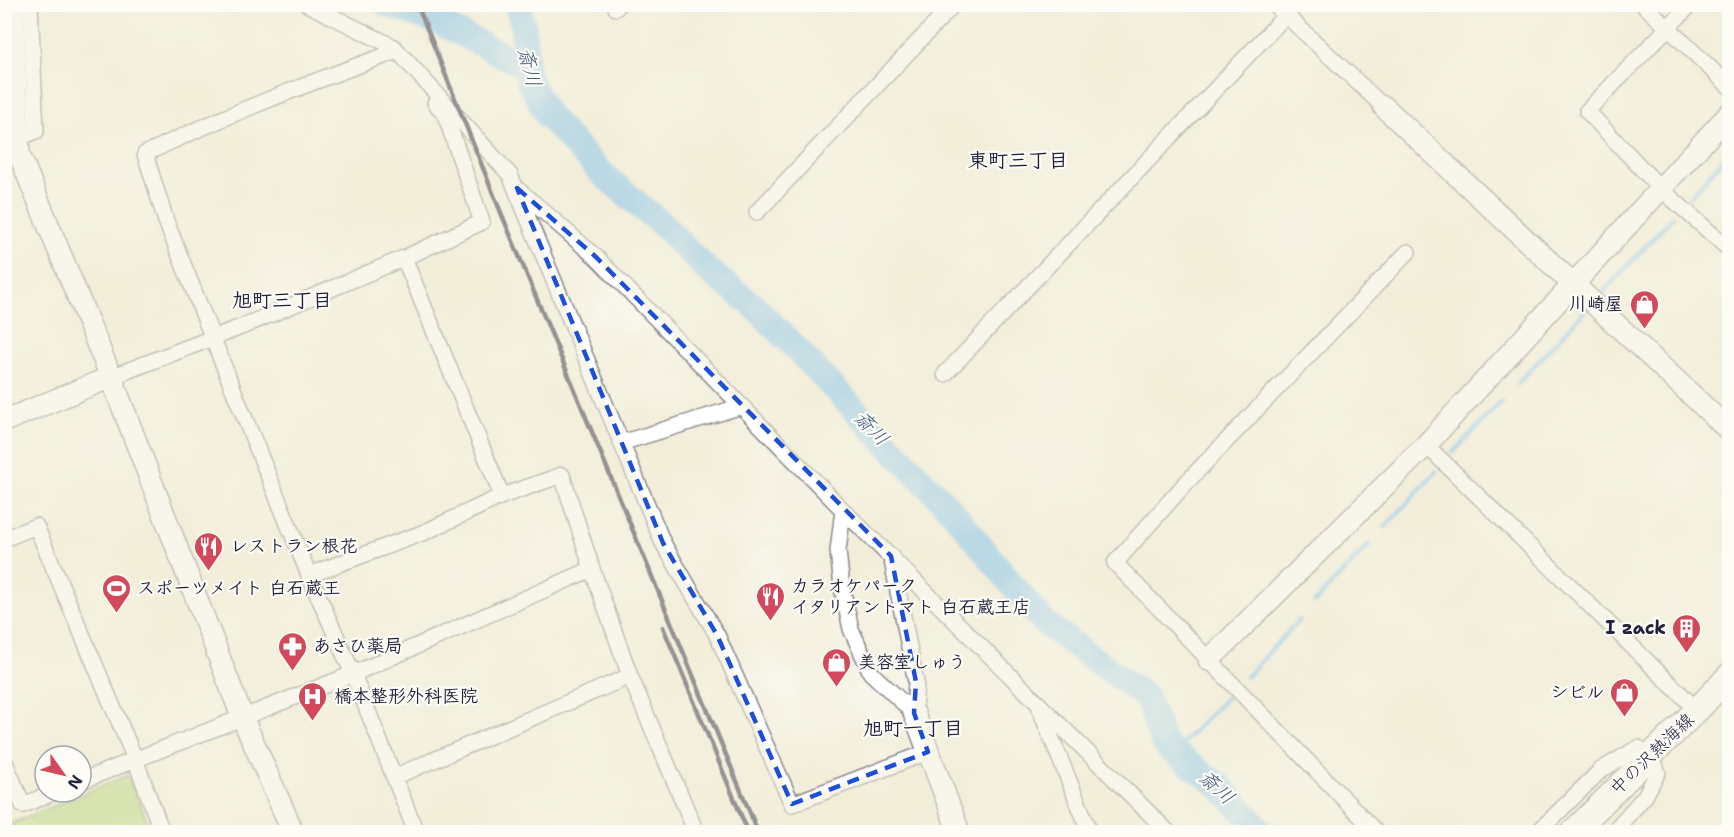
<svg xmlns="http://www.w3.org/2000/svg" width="1734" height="837" viewBox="0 0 1734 837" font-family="'Shantell Sans','Klee One',sans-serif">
  <rect width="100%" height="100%" fill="#fdfcf7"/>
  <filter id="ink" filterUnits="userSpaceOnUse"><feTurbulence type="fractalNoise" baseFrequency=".0167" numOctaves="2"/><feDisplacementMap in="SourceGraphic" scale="12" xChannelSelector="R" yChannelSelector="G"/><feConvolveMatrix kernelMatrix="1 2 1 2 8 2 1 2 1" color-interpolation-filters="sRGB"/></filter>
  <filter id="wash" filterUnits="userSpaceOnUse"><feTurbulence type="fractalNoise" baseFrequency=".008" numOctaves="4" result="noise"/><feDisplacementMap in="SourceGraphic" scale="24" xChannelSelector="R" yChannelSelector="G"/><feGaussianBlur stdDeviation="1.35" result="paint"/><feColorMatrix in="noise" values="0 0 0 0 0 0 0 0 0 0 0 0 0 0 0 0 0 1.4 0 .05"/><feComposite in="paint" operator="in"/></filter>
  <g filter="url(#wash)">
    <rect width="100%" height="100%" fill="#f3eeda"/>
    <path fill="#b7d87f" stroke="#6c7d5d" stroke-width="1.5" d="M128,775L152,832H5V826Z"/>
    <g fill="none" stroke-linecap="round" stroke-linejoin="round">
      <path stroke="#79bef0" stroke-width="4.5" d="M1690,197L1730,151
        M1603,292L1673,217
        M1517,384L1585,311
        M1453,453L1501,402
        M1385,527L1436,472
        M1315,602L1369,545
        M1246,677L1299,620
        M1173,753L1228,696"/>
      <path stroke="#79bef0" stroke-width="26" d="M386,4L438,22L526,67
        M517,4L523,25L526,67L529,81L548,116L600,172L665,227L706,269L753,305L782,334L953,512L1033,610L1047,625L1146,697L1163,741L1169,749L1221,787L1262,832"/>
    </g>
  </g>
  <g filter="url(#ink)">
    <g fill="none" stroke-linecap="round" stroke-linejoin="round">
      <defs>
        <path id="street" d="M307,4L394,47L510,175L663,543L717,635L792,804L928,752
          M1274,4L1384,107
          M1643,4L1730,87
          M1691,4L1587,111L1661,189L1730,250
          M616,8L619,4
          M394,47L392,53C308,83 225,115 145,154L166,221L237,399L309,575L353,674L416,832
          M4,145L36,131L30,4
          M520,191L596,257L843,510L1168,832
          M757,212L954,4
          M404,258L502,496
          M945,374L1285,16
          M111,377L241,327L404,258L482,222L445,114L435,103
          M621,443L742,406
          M1426,445L1697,710
          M843,510L838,551L842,588L851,629L871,673L914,713
          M4,539L36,526L135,759L162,832
          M891,556L916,682L914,713
          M309,575L425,532L502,496L562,475L592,569L630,676L696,832
          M1040,710L1090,832
          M4,760L23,805L55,792
          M394,777L630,676
          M81,781L353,674L592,569
          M1376,832L1115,563L1185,484L1408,252
          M1538,832L1601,770L1638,748L1651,756L1658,772L1645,796L1613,832"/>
        <path id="secondary" d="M12,4L19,154L111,377L243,719L293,832
          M1384,107L1730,431
          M4,421L111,377
          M1209,660L1426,445L1730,113
          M914,713L959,832"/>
        <path id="primary" d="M1573,832L1697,710L1730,675"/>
      </defs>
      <use href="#street" stroke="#8a888a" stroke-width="18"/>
      <use href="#secondary" stroke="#8a888a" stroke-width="24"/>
      <use href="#primary" stroke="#8a888a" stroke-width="27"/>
      <use href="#street" stroke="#fff" stroke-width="15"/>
      <use href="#secondary" stroke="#fff" stroke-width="21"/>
      <use href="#primary" stroke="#fff" stroke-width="24"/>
      <path stroke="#22223b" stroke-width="4.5" d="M417,4L497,203L758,832
        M663,627L748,832"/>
    </g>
  </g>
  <path d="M0 0H1734V837H0ZM517,188L596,257L891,556L916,682L914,713L928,752L792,804L717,635L663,543Z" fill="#f3eeda" fill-opacity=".55" fill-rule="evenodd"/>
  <path fill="none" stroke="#1d4ed8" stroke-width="4.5" stroke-dasharray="12 8" stroke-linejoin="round" d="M517,188L596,257L891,556L916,682L914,713L928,752L792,804L717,635L663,543Z"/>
  <defs>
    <symbol id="shop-pin" viewBox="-11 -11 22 30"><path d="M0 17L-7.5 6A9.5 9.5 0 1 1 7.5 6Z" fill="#d1495b" stroke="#fdfcf7"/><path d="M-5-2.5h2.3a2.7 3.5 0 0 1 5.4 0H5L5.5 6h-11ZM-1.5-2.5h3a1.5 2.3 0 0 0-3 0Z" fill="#fff"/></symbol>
    <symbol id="restaurant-pin" viewBox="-11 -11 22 30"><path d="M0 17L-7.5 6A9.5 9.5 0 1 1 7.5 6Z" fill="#d1495b" stroke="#fdfcf7"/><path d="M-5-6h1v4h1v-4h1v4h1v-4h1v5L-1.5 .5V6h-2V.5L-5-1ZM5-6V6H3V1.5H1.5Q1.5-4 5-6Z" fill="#fff"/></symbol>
    <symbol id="stadium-pin" viewBox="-11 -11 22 30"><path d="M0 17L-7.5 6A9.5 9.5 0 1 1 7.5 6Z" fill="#d1495b" stroke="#fdfcf7"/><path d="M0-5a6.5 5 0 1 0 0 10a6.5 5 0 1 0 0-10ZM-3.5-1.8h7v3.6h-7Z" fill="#fff"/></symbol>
    <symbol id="building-pin" viewBox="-11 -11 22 30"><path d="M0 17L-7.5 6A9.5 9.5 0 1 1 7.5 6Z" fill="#d1495b" stroke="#fdfcf7"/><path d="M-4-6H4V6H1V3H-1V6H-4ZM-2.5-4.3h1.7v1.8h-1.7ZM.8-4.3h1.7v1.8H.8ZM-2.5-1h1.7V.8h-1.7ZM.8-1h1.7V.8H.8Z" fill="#fff"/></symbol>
    <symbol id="pharmacy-pin" viewBox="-11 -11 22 30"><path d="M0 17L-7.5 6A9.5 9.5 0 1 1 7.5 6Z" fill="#d1495b" stroke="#fdfcf7"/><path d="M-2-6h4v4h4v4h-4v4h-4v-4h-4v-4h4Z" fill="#fff"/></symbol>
    <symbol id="hospital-pin" viewBox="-11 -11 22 30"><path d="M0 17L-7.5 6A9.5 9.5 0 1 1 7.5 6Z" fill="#d1495b" stroke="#fdfcf7"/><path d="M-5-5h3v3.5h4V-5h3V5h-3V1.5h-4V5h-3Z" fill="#fff"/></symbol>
  </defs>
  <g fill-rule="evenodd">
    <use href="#shop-pin" x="1628" y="288" width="33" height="45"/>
    <use href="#restaurant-pin" x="192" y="530" width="33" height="45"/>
    <use href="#stadium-pin" x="100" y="572" width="33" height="45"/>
    <use href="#restaurant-pin" x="754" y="580" width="33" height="45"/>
    <use href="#building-pin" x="1670" y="612" width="33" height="45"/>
    <use href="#pharmacy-pin" x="276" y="630" width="33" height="45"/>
    <use href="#shop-pin" x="820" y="646" width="33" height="45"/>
    <use href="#shop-pin" x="1608" y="676" width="33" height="45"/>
    <use href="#hospital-pin" x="296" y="680" width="33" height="45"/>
  </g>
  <g text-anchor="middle" stroke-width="4.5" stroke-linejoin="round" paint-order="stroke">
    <g font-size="18" font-weight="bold" fill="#22223b" stroke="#fdfcf7" text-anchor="start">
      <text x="1623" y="310" text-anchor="end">川崎屋</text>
      <text x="230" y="552">レストラン根花</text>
      <text x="791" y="592">カラオケパーク<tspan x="791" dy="21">イタリアントマト 白石蔵王店</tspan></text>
      <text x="137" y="594">スポーツメイト 白石蔵王</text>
      <text x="1666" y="634" text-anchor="end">I zack</text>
      <text x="313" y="652">あさひ薬局</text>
      <text x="858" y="668">美容室しゅう</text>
      <text x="1604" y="698" text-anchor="end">シビル</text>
      <text x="334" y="702">橋本整形外科医院</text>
    </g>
    <g font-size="18" fill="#22223b" stroke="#fdfcf7">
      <text transform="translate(1652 754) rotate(-44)" y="6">中の沢熱海線</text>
    </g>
    <g font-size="20" font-style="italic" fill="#40597a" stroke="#fdfcf7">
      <text transform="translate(530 67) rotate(76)" y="7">斎川</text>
      <text transform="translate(872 428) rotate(46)" y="7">斎川</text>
      <text transform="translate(1217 787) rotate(42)" y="7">斎川</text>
    </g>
    <g font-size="20" font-weight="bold" fill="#22223b" stroke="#fdfcf7">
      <text x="1018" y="167">東町三丁目</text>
      <text x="282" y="307">旭町三丁目</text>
      <text x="913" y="735">旭町一丁目</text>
    </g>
  </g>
  <rect width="1734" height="837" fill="none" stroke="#fdfcf7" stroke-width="24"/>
  <g transform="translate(63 774) rotate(124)"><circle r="28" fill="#fdfcf7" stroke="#a5a5ac" stroke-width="1.5"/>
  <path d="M0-4.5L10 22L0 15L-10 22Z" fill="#d1495b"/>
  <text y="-9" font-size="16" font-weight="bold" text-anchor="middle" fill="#22223b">N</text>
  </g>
</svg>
